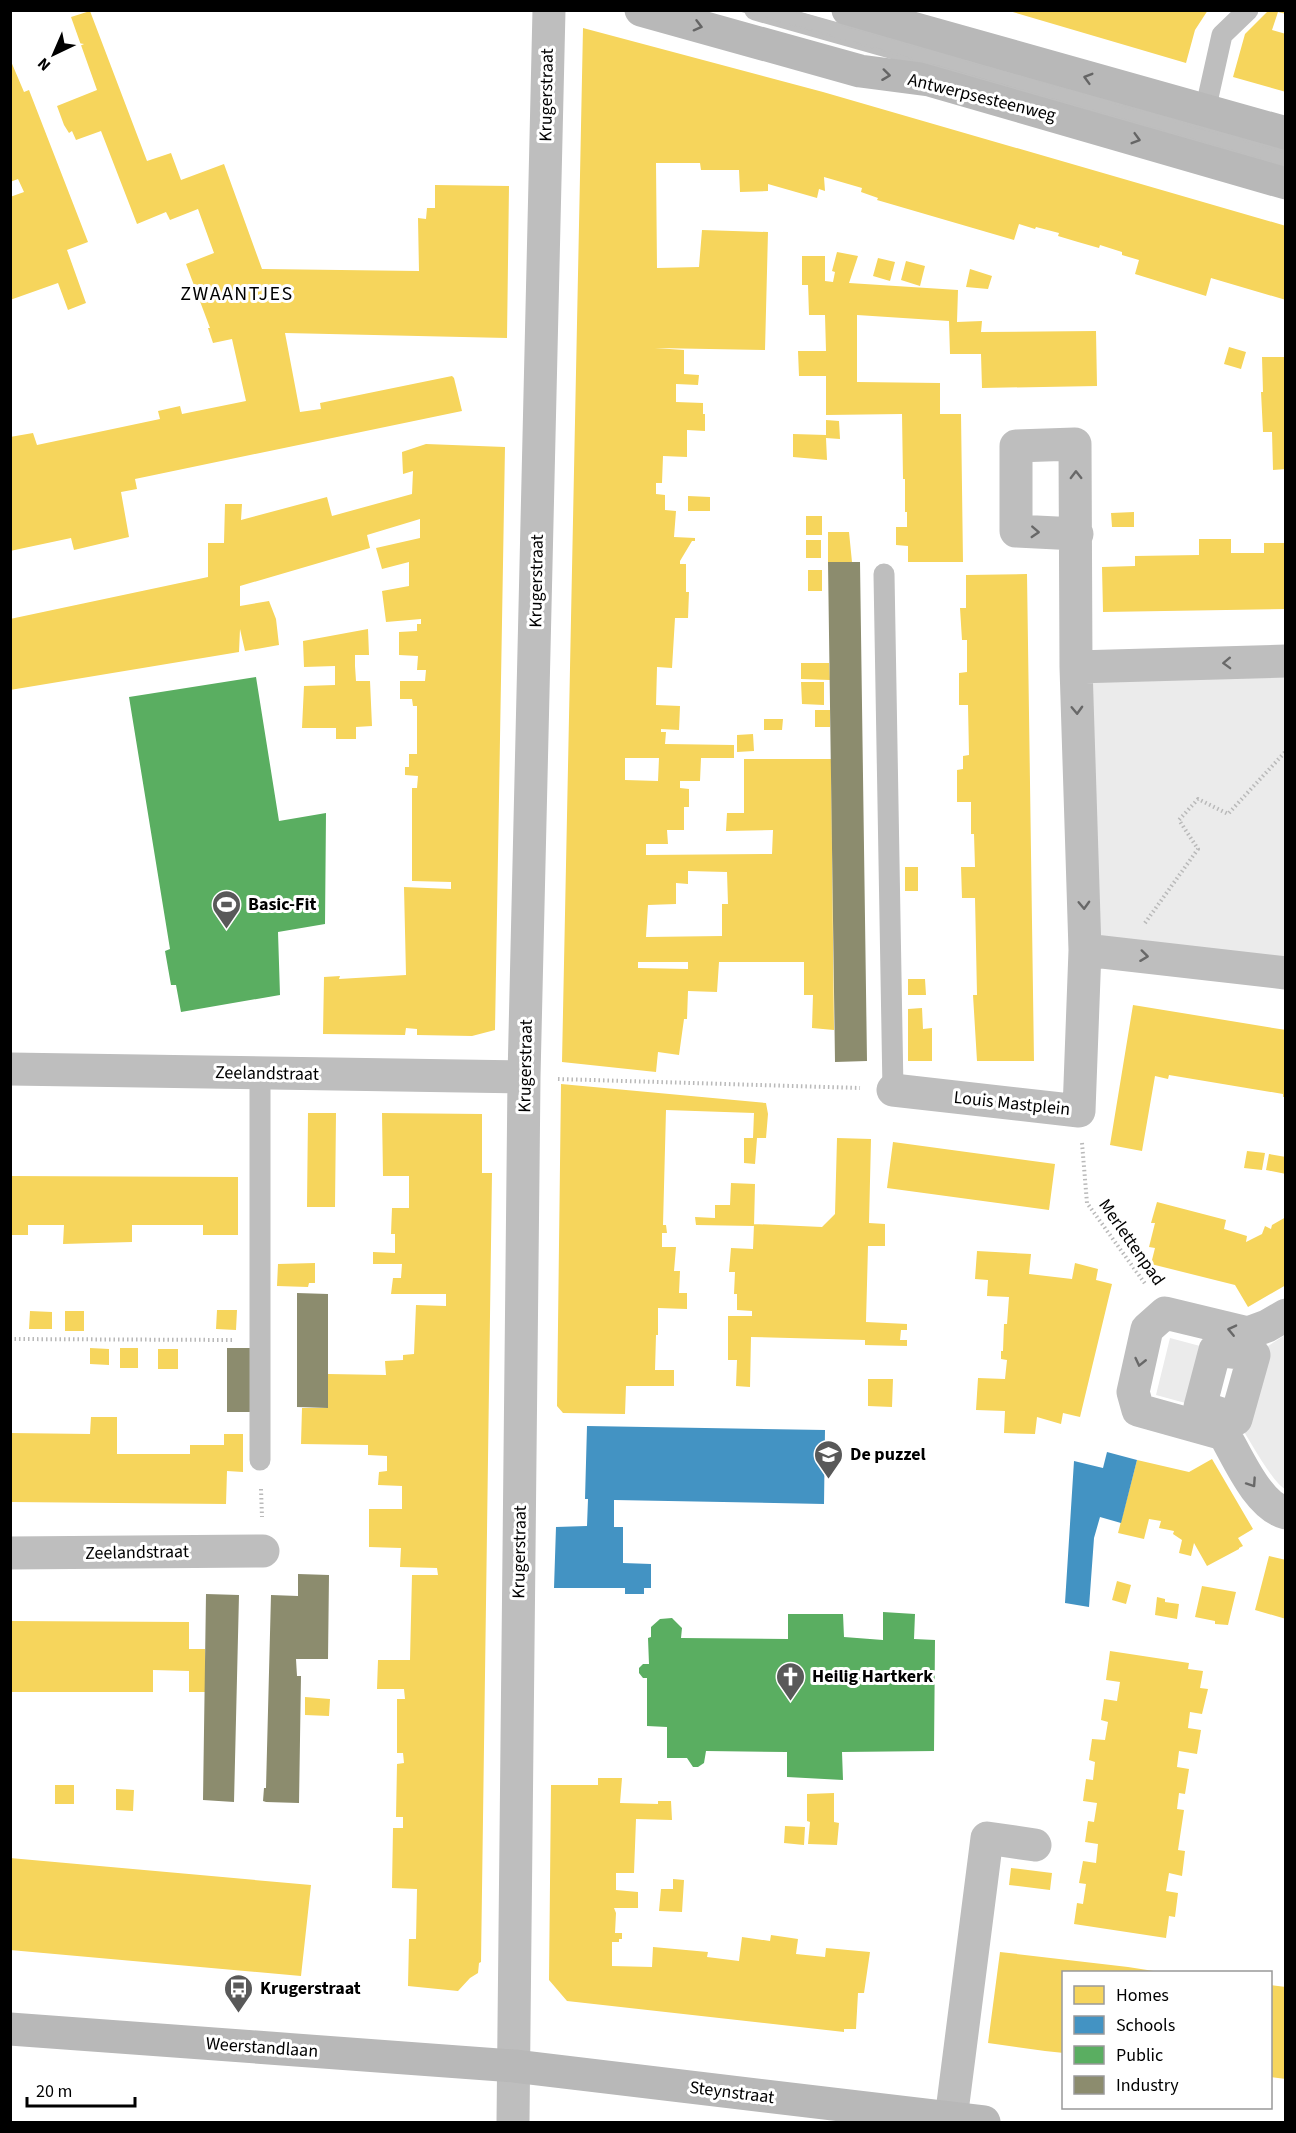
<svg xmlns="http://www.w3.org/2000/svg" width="1296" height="2133" viewBox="0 0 1296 2133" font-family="'Source Sans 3',sans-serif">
  <rect width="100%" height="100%" fill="#fff"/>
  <path fill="#ebebeb" d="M1285,661V973L1085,950L1076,667Z
    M1285,1335V1489C1271,1481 1247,1435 1236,1419L1254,1355Z
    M1170,1338L1215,1350L1200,1407L1156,1395Z"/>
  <path fill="#f6d55c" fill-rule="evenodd" d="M1006,10H1208L1195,30L1186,63Z
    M1269,10H1286V14L1278,12L1272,30L1286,34V92L1233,77L1245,34Z
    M90,11L147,161L171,153L181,180L224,164L262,269L419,271L418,218L426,219L427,208H435V185L509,186L507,338L285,333L300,412L321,409L320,403L452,376L454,378L462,411L135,479L137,489L121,492L129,537L74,550L71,538L10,551V437L33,433L37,445L160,419L158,411L180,406L182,414L246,401L232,339L213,343L208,328H210L186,264L214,253L198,209L170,220L166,212L137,224L101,131L76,140L72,131L69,133L64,125L57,106L97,90L71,17Z
    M583,28L823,92L1286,226V300L1211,278L1206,296L1135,274L1139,260L1122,255V252L1100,245L1099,248L1078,242L1058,236L1059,233L1036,227L1035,229L1019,224L1014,240L877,200L878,198L861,192L862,188L824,177L825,191L819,189L817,198L768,184V191L740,192L739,170H701L700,163H656L657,268L699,267L702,230L768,232L765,350L655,348L684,350V374L699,375L698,385L676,384V402L703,403V414H705V431L687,430V457L663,456L662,483H656V494L665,495V510L676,511L674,537L695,538V541H692L680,561V564H686V592H689L688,618H675L672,668L657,667L656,705L680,706L679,730L661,729V732H666L665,744L734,745V758H701L700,781H680V788L689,789V807H684V830H667L668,844H646V855L772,854L773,830L726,831L727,813H744V759H831L834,1030L812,1028L813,995H804V962H719L717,992L688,991L687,1019H684L679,1055L658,1052L656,1072L562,1062ZM625,758H659L658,781L625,780ZM688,871L727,872L728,904H722V936L646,937L648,905L676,904V883L688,884ZM638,962H688V969L638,968Z
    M10,59L24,92L29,90L88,242L67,250L86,303L68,310L58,283L10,300V197L24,192L18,179L10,182Z
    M837,252L858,256L849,283L958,290L957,322L982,321L981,332L1096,331L1097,386L982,388L981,354H950L949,321L857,315V382L940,383V414H961L963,562H908V546L896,545V527H907V512H905V479H903L902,414L826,415V376H799L798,351H826L825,315H809L808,285H802V256H825V281L833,282L835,272L832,271Z
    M878,258L895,262L890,281L873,276Z
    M906,261L925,266L920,286L901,280Z
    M970,269L992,276L988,289L966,287Z
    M1229,347L1246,352L1241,369L1224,364Z
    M1262,357H1286V469L1273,470L1272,432H1263L1261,392H1263Z
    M826,420L839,421L840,439L826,438L827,460L793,457V434L826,435Z
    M426,444L505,447L495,1030L472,1036L417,1035V1029L406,1028L405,1035L323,1034L324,977L340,976L339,979L406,975L404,887L451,889V882L412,881V788H417L418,776L405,775V767H409V754H417V706H413L412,699H400V681H425L426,670H417L418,656L399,655V632L417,631V624H421V619L386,622L382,591L409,586V562L382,569L376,548L420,538V519L367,535L370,548L240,586V606L269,601L276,619L279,645L245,651L240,629L239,652L10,690V619L208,577V543H224L225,504H242L241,520L327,497L332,516L412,494L413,471L403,474L402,452Z
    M688,496L710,497V511H688Z
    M1134,512V527H1112L1111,513Z
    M806,516H822V535H806Z
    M828,532H849L852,562H828Z
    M1199,539H1231V553H1264V543H1286V609L1103,612L1102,567L1135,566V556L1199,555Z
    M806,540H821V558H806Z
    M808,570H822V591H808Z
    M1027,574L1034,1061H977L973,995H977L975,898H962L961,867H975L974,834H971V802H957V770L963,769V756L969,755L968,705H959V673L967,672V640H962L960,608H966V575Z
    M368,629L369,655H355V666L356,681H370L372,726L356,727V739H336V728H302L304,686L335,685V666L304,667L303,641Z
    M801,663H829L830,680L801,679Z
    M801,682H824V705L802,704Z
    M815,710H830V727H815Z
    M764,719H783L782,730H764Z
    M753,734L754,751L737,752V735Z
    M905,867H918V891H905Z
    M908,979H925L926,995H908Z
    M1133,1005L1286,1030V1097H1283V1094L1169,1075L1168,1079L1155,1076L1142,1151L1110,1145Z
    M922,1008L923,1029L932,1028V1061H908V1009Z
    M561,1084L766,1103L768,1114L766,1138H757L755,1164L744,1163V1138H753L754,1113L666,1110L663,1225H666L667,1233H662V1247H676L674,1271H680L679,1293H687V1309L658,1308V1335H656L655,1370H674V1386H626L625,1414L563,1413L557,1406Z
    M308,1113H336L335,1207H307Z
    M382,1113L482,1114V1173H492L481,1962L479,1963L478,1973L470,1978L458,1991L408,1986L409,1939H416L417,1889L392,1888L393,1828H403V1817H396L397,1764L404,1763L403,1753H397V1699H405L404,1689H377L378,1660H410L412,1575H438L437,1568L400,1567L401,1548L369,1547V1509H402V1486L378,1485L379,1472L387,1471V1456L368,1455V1445L301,1444L302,1408H328V1374L386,1375L385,1361L403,1360V1355L414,1354L416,1305L446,1306V1294H391L393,1278H401L402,1264H373V1252L395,1253V1234H391L392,1208H409V1176H383Z
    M837,1138L871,1139L869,1223L885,1224V1246H868L866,1322L907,1324V1330H901L900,1340H907V1346L865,1345V1340L751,1337L750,1387L736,1386L737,1360H728V1316H752V1311L737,1310V1294H734L735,1272H729L731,1248L753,1249L754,1224L822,1227L835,1214Z
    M893,1142L1055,1164L1049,1210L887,1188Z
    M1247,1151L1265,1153L1262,1170L1244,1168Z
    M1269,1154L1286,1157V1174L1266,1170Z
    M10,1176L238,1177V1235H203V1225H132V1242L63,1244L64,1225H28V1235H10Z
    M731,1183L755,1184L754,1226L696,1225L695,1217L715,1218V1205H730Z
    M1157,1202L1226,1220L1224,1229L1247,1236L1246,1242L1262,1234L1265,1226L1271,1229L1272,1225L1286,1217V1285L1248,1307L1235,1285L1151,1264L1155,1248L1149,1247L1155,1223H1151Z
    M977,1251L1031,1254L1029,1274L1072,1279L1075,1263L1098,1269L1096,1280L1112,1284L1080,1417L1063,1413L1061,1424L1037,1417L1035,1434L1004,1433L1005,1411L976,1410L978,1378L1005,1379L1007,1360L1001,1359V1351H1003L1004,1324H1007L1009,1297L987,1296L988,1280L975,1279Z
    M315,1263V1283H309L308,1287L277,1286L278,1264Z
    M217,1310H237L236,1330L216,1329Z
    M30,1311L52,1312V1329H29Z
    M65,1311H84V1331H65Z
    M90,1348L109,1349V1365L90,1364Z
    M120,1348H138V1368H120Z
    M158,1349H178V1369H158Z
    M868,1379H893L892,1407L868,1406Z
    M91,1417H117V1454H190V1445H224V1434H243V1472L227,1471L226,1504L10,1502V1433L90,1434Z
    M1212,1459L1253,1529L1238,1538L1243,1546L1239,1548V1549L1207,1566L1194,1543L1191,1556L1179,1553L1182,1540L1173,1534L1174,1531L1159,1528L1161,1521L1149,1519L1144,1539L1118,1533L1137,1460L1189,1472Z
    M1269,1556L1286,1560V1619L1255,1610Z
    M1117,1581L1131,1585L1126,1604L1112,1600Z
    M1202,1586L1236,1592L1228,1625L1215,1624V1621L1195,1617Z
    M1157,1597L1165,1599V1602L1179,1604L1177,1619L1155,1615Z
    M10,1621L189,1622V1649H205V1692H189V1671L153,1670V1692H10Z
    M1110,1651L1189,1663L1188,1669L1203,1671L1200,1688L1208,1689L1202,1714L1190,1712L1188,1728L1201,1730L1197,1754L1179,1751L1177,1767L1189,1769L1185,1794L1179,1793L1177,1809L1184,1810L1178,1850L1185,1851L1182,1876L1169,1873L1166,1891L1178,1893L1175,1917L1169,1916L1166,1938L1074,1924L1077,1903L1083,1904L1086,1884L1079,1883L1083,1861L1096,1863L1098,1844L1085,1842L1088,1821L1094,1822L1097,1803L1083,1801L1086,1779L1093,1780L1095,1762L1089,1760L1092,1739L1105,1740L1108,1722L1101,1720L1104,1699L1117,1701L1120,1682L1106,1680Z
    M305,1697L330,1699L329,1716L305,1715Z
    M598,1778H622L620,1803L658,1804V1801H671L672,1820L636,1819L634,1873H616V1890L638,1892V1908H614L616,1913L615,1933H622V1939H619V1942H612V1966L652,1967L653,1947L708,1952L707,1957L739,1961L742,1937L770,1941L771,1935L798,1939L796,1954L825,1957L826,1948L870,1952L864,1993H858L856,2029H844V2032L567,2001L549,1980L551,1785H598Z
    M55,1785H74V1804H55Z
    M116,1789L134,1790L133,1811L116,1810Z
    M834,1793V1822L839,1823L837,1845L808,1844L810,1822L807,1821V1794Z
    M785,1826L805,1827L804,1845L784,1843Z
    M10,1858L311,1885L301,1976L10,1950Z
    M1011,1868L1052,1873L1050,1890L1009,1885Z
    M673,1879L684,1880L682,1912L659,1911L661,1889H673Z
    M1000,1952L1128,1967L1160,1972H1064V2053L1045,2051L988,2043Z
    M1270,1985L1286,1987V2079L1270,2077Z"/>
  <path fill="#4393c3" d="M587,1426L825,1430L824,1504L614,1500V1527H623V1563L651,1564V1588H644V1594H625V1588H554L556,1527L587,1526L588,1499H585Z
    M1107,1452L1137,1460L1121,1523L1100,1517L1094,1538L1089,1607L1065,1603L1074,1461L1103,1468Z"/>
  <path fill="#5aae61" d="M256,677L279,821L326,813L325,924L278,932L280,995L181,1012L176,985H171L165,951L170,949L129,697Z
    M883,1612L915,1614L914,1639L935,1640L934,1751L842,1752L843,1780L787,1777V1752L706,1751L704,1763L698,1767H693L687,1758H667V1727L647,1726V1678H643L639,1673V1668L643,1664H649L648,1638L651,1637V1627L660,1619L672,1618L682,1628L681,1638L788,1639V1614H843L844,1637L883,1640Z"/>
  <path fill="#8c8c6e" d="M828,562H860L867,1061L835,1062Z
    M297,1293L328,1294V1408L297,1407Z
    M227,1348H258L259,1412H227Z
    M298,1574L329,1575L328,1659H296L297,1676H301L299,1803L266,1802L263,1801L264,1788H266L271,1595L298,1596Z
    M206,1594L239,1595L234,1802L203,1800Z"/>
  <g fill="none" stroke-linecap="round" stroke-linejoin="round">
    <path stroke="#b9b9b9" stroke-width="4" stroke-dasharray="1.5 3" stroke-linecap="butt" d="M1145,923L1198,849L1179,820L1198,799L1228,814L1286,751
      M558,1079L860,1088
      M1082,1143L1087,1203L1146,1285
      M10,1339L233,1340
      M261,1489L262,1517"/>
    <path stroke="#bebebe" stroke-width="21" d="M755,10L1286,159
      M1205,111L1222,35L1248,10
      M884,574L893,1090
      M260,1073V1460"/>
    <path stroke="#bebebe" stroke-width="33" d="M1076,667L1075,444L1016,446V531L1077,534
      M1085,950L1286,973
      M10,1069L524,1077
      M893,1090L1079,1111L1085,950L1076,667L1286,661
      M1286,1315L1267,1326L1248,1333L1165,1313L1147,1329L1133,1392L1138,1410L1224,1434C1238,1458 1258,1506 1286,1513
      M1215,1350L1254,1355L1236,1419L1200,1407Z
      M10,1553L263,1551
      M951,2119L987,1838L1035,1845
      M513,2122L524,1077L549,10"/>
    <path stroke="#b8b8b8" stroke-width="33" d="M641,10L860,71L929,80L1286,183
      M848,10L1286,133
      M10,2029L514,2066L984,2122"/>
    <path stroke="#bebebe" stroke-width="1.5" d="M737,10L822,33L1286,166
      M790,10L1286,153"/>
  </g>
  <defs><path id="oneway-chevron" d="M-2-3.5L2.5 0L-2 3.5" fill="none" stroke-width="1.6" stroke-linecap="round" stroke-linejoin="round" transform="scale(1.5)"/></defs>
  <g stroke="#656565">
    <use href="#oneway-chevron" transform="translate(698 26) rotate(15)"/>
    <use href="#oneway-chevron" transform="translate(886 75) rotate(7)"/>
    <use href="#oneway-chevron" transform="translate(1088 78) rotate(-164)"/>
    <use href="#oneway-chevron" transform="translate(1136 139) rotate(16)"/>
  </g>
  <g stroke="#686868">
    <use href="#oneway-chevron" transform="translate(1076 475) rotate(-91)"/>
    <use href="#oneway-chevron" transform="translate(1035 532) rotate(3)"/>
    <use href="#oneway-chevron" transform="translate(1227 663) rotate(178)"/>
    <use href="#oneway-chevron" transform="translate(1077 710) rotate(88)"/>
    <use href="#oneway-chevron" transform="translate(1084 905) rotate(88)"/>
    <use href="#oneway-chevron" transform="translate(1144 956) rotate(7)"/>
    <use href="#oneway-chevron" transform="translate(1232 1330) rotate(-167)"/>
    <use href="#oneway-chevron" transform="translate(1140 1362) rotate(103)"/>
    <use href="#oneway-chevron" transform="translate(1252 1483) rotate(56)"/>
  </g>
  <defs>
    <symbol id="stadium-pin" viewBox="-11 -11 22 30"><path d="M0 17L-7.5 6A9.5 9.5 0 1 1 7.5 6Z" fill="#595959" stroke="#fff"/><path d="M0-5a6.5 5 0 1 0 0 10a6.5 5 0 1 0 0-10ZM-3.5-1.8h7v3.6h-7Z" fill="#fff"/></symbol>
    <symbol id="school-pin" viewBox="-11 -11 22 30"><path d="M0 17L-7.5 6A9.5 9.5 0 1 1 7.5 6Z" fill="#595959" stroke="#fff"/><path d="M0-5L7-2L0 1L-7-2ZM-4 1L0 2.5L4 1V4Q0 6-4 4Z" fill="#fff"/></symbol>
    <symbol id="church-pin" viewBox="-11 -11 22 30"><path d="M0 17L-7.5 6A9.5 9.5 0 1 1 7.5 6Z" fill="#595959" stroke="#fff"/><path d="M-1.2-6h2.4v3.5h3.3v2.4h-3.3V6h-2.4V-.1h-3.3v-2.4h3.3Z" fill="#fff"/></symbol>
    <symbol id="bus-pin" viewBox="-11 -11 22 30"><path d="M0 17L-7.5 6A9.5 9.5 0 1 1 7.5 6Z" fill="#595959" stroke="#fff"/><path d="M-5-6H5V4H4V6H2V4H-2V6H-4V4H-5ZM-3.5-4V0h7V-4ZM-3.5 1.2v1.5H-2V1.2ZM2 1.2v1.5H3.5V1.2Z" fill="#fff"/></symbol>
  </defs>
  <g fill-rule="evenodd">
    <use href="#stadium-pin" x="210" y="888" width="33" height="45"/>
    <use href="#school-pin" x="812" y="1438" width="33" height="45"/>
    <use href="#church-pin" x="774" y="1660" width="33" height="45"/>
    <use href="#bus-pin" x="222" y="1972" width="33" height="45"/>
  </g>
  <g text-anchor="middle" stroke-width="6" stroke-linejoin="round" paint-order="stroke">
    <g font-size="18" fill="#000" stroke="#fff">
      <text transform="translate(546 95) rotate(-89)" y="6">Krugerstraat</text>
      <text transform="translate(982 97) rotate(14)" y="6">Antwerpsesteenweg</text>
      <text transform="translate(536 581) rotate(-89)" y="6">Krugerstraat</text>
      <text transform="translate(525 1066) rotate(-89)" y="6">Krugerstraat</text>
      <text transform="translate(267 1073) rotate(1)" y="6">Zeelandstraat</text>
      <text transform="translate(1012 1103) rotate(6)" y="6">Louis Mastplein</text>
      <text transform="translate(1132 1242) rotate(55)" y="6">Merlettenpad</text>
      <text transform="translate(137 1552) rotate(-1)" y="6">Zeelandstraat</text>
      <text transform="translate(519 1552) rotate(-89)" y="6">Krugerstraat</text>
      <text transform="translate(262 2047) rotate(4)" y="6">Weerstandlaan</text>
      <text transform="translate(732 2092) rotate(7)" y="6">Steynstraat</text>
    </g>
    <g font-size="18" font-weight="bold" fill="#000" stroke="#fff" text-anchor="start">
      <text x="248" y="910">Basic-Fit</text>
      <text x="850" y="1460">De puzzel</text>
      <text x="812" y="1682">Heilig Hartkerk</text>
      <text x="260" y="1994">Krugerstraat</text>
    </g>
    <g font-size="20" letter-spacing="1.5" fill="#000" stroke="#fff">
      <text x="237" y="300">ZWAANTJES</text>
    </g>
  </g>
  <rect width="1296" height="2133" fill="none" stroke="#000000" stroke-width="24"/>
  <rect x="1062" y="1971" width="210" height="138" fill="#ffffff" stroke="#999999" stroke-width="1.5"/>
  <rect x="1074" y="1986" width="30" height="18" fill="#f6d55c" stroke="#999999" stroke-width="1.5"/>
  <text x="1116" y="2001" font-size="18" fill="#000000">Homes</text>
  <rect x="1074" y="2016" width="30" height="18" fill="#4393c3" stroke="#999999" stroke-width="1.5"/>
  <text x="1116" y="2031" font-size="18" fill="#000000">Schools</text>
  <rect x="1074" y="2046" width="30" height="18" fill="#5aae61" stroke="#999999" stroke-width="1.5"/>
  <text x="1116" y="2061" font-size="18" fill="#000000">Public</text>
  <rect x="1074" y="2076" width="30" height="18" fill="#8c8c6e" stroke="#999999" stroke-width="1.5"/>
  <text x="1116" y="2091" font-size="18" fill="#000000">Industry</text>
  <g transform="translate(54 54) rotate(224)" stroke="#ffffff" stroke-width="4.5" paint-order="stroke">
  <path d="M0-4.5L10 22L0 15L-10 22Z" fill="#000000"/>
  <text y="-9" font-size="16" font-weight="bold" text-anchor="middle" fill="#000000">N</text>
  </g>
  <path d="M27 2097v9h108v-9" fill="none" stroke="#000000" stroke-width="3"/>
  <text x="36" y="2097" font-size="18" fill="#000000" stroke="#ffffff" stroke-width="4.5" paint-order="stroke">20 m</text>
</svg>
